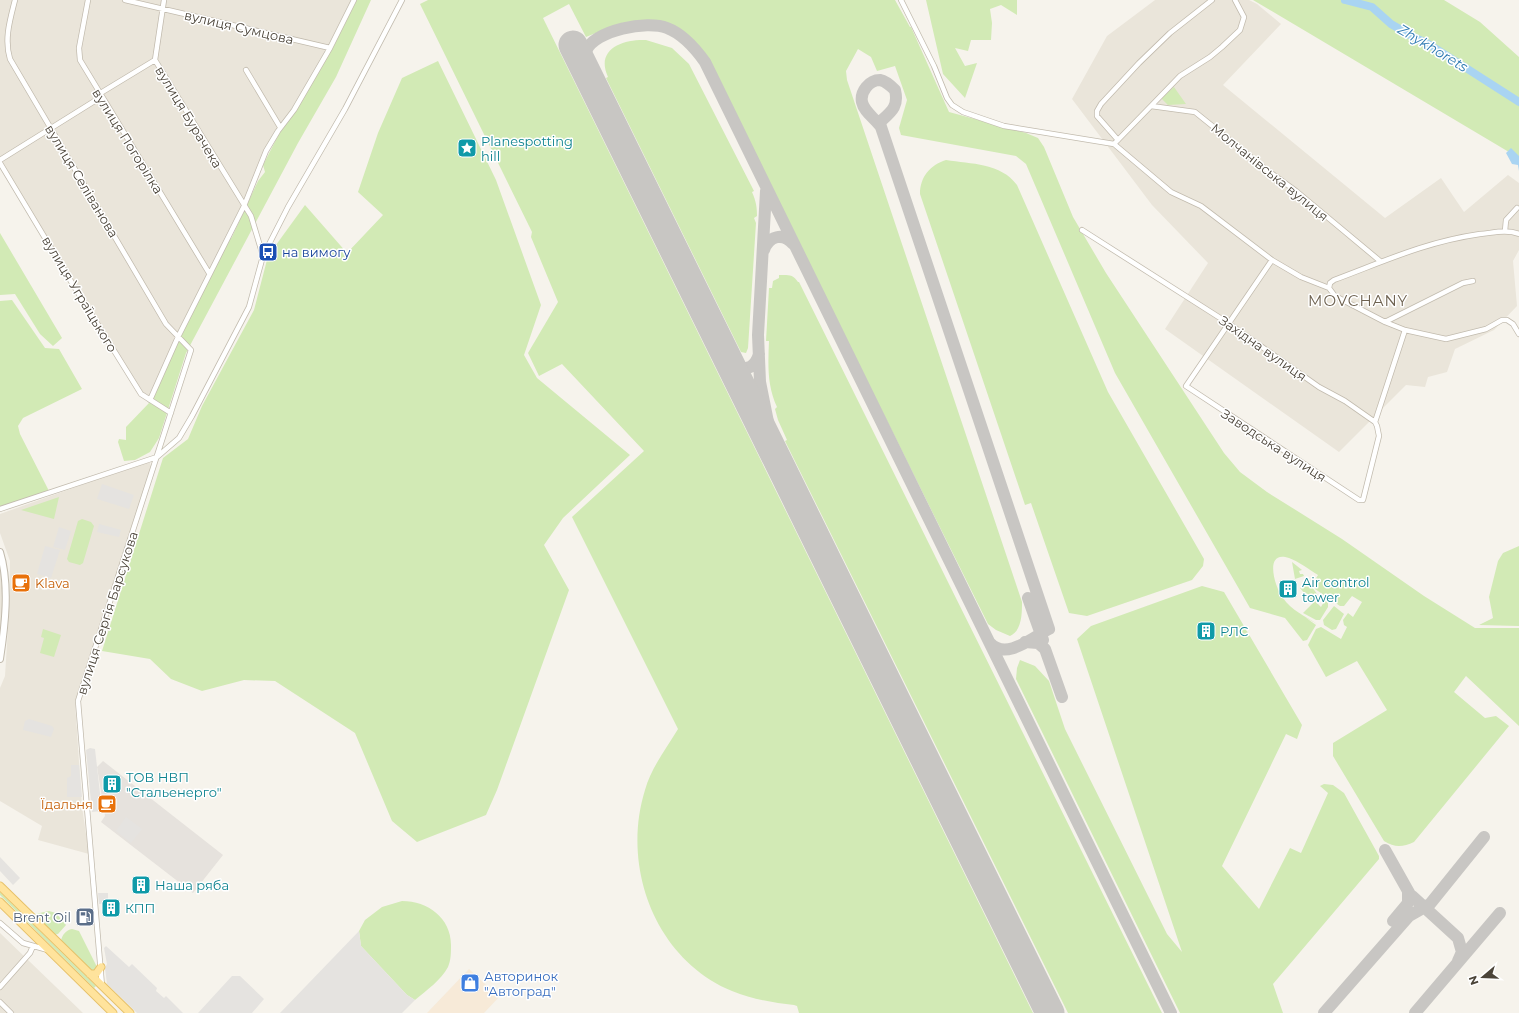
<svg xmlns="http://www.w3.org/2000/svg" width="1519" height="1013" viewBox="0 0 1519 1013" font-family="Montserrat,sans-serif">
  <rect width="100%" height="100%" fill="#f6f3ec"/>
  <path fill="#eae5da" d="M0,0H356L294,110L278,131L244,206L150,400L141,394L0,163Z
    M1155,0H1249L1257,4L1281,24L1223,85L1385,218L1441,178L1464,212L1508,175L1519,183V250L1513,261L1517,306L1494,330L1455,349L1447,372L1428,377L1425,387L1406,385L1339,452L1165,329L1208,263L1152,205L1072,99L1107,36Z
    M146,462L150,463L151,467L75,702L82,807L89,854L38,840L42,826L0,801V688L5,676L9,612L10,561L0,533V514Z
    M0,552L4,574L0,659Z
    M0,933L83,1013H0Z"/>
  <path fill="#f7ead8" d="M469,969L499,997L484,1013H427Z"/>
  <path fill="#e6e2dd" d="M103,761L223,855L193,893L101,822L105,816L97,767Z"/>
  <path fill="#d2eab5" d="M356,0H371L336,77L298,143L186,353L159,438L150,452L135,460L124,461L118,442L119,439L126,440V427L149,403L166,364L227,243L232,237L258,181L265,172L263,165L279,134L297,109L327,57Z
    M428,0H895L910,27H911L949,112L1026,133L1038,138L1044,147L1073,217L1106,273L1224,453L1240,472L1267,492L1342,539L1424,596L1475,628H1519V726L1466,676L1454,692L1485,718L1496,716L1509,726L1414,842C1403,847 1395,848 1384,841L1333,756V743L1387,710L1357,661L1326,677L1308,645L1316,629L1321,627L1341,639L1347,627L1344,625L1343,620L1348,613L1353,617L1362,602L1352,596L1344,606H1340L1315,589L1313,583L1318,575C1310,570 1298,561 1289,558C1263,549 1275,588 1283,598C1291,610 1305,616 1317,624L1305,617L1316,625L1307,640L1303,641L1285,618L1250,608L1115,373L1026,164L1016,156L901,135L899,128L907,100L895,66L877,71L871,57L858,49L846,71L847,80L1022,602C1022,613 1022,631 1010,636L996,630L988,624L711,67C677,13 640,14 586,37L569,4L543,18L1033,1013H799L797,1006L794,1005C773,1003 752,999 732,991C655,959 621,867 645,790C651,768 666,749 678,729L572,517L644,451L562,364L539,376L528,353L558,302L531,237L532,232L420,4Z
    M926,0H1017V15L1001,5L990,9L992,23L991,40H971L968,51L955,48L965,66L977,63L965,98L943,74Z
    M1253,0H1444L1480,22L1519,57V158Z
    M646,40L672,48L689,64L754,191L752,192C756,201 757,207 757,216L754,218L756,223L748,348L746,353L741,352L606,78L608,77C595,49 623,39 646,40Z
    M438,61L496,180L541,305L524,355L537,378L630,455L563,518L544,545L569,590L497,790L486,815L417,842L392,821L355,733L275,681L244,680L202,691L171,679L150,659L102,651L163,458L188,439L202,406L254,310L268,256L305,205L347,253L383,215L358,192L378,133L402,78Z
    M1174,87L1186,104L1168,105L1161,98Z
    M946,160C971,164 1001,163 1017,185L1108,392L1204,559L1203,566L1192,580L1087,616L1069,613L1031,503L1025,505L920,194C920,177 930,165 946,160Z
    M0,233L62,338L53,346L40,334L15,294L0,295Z
    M779,275C788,275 793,274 798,282H799L1162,1013H1068L1065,1007L785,441L787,440L778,420L775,409L777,407C767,386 768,364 769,341H766L769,288H772L773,281L779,278Z
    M12,300L45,348L59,349L82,389L23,418L18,426L20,434L49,491L0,508V301Z
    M59,497L54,519L21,510Z
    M82,519L91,522L94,526L83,563L80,565L69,562L67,559L78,521Z
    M1519,546V626L1479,625L1493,618L1489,597L1498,561L1503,553Z
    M1292,562L1302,570L1299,571L1300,574H1303L1304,576L1295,579Z
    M1308,582L1318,595L1312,602L1300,588Z
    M1202,586L1224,592L1302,725L1297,739L1286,734L1222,866L1259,909L1290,848L1301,853L1328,793L1320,786L1324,784L1333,785L1344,793L1379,856V859L1273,984L1283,1013H1180L1016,679L1017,668L1020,660L1035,666L1049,681L1065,729L1167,934L1182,952L1077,639L1091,626Z
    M1325,600L1328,603V607L1320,620H1316L1303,613L1315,601L1321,607Z
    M1334,606L1344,614L1336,629L1332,630L1324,625L1323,620Z
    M43,629L61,635L54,657L40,653L44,638L41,637Z
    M0,892L96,986L94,988L0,895Z
    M402,901C428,901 451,918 451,945C451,953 451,960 448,967C441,980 427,990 415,1000L407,995L361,946L359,931L365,920L382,907Z
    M49,911L56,913L66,925L58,934L53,935L35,915V914Z
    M72,929L79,931L97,967L93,973L61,941C62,935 66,930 72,929Z"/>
  <path fill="#e5e3e0" d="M102,484L134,495L129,509L97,499Z
    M99,524L121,530L119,537L97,532Z
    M59,527L71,531L65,550L53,547Z
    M45,546L60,550L51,578L37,574Z
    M29,719L52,726L54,729L51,737L23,730L25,721Z
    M90,748L95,749L102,811L92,812L86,750Z
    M71,765H79L82,797H67V778L71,776Z
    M126,817L142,829L131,843L116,831Z
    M0,857L20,878L13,885L0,871Z
    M98,893H108V903L99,904Z
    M359,931L361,946L407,995L415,1000L402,1013H280Z
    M106,946L129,967L132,964L157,988L156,991L164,998L166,996L183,1013H137L107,984L105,968L107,964L104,948Z
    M232,976H240L264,999L252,1013H198Z"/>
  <path fill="#a9d4f2" d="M1511,148L1519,156V171L1518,165L1512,164L1506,153Z"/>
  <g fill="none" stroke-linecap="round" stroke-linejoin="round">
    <path stroke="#a9d4f2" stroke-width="8" d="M1345,0L1372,7L1391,24L1415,38L1427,43L1519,102"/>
    <path stroke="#c8c6c3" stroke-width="12" d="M588,75C585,67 583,60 586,51C595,30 647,20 667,28C683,34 695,48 705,62L1171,1013
      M881,127C875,118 864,112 862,102C860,92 869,80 880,80C886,81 891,86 895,90C899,107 891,112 880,122L881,127L1049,629C1033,637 1006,661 990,643
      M766,191L758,335L760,382L769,427L786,477
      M764,250C769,236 783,232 793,244
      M728,360C740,371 754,372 759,354
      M1028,598L1043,640
      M1025,642L1038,643L1045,649L1062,697
      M1385,850L1412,898
      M1412,896L1458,938L1462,952L1458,961
      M1393,921L1408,903V891
      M1037,987L1053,1013
      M1324,1013L1409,916L1430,904L1484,837
      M1415,1013L1500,913"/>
    <path stroke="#c8c6c3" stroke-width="29" d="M573,45L1050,1013"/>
    <defs>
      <path id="minor" d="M15,0C10,20 4,39 10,59L166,324L191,350L78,701L102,986
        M88,0L79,48L80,60L209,273
        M125,0L330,48
        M164,0L155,60L251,216L263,256
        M901,0L934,66L947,98L952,105L963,112L1004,126L1114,144L1171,192L1201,206L1272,260L1301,277L1329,288L1335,296L1385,322L1405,330L1446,339L1486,329L1502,320H1507L1513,324L1519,334
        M246,70L280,127
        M99,94L155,60
        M1151,106L1180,76L1210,57L1222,47L1240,30L1244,17L1235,0
        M1118,140L1097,116V111L1101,104L1139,63L1170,33L1212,0
        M1114,144L1151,106L1195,112L1267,170L1296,191L1380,261
        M0,160L101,97
        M0,163L72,283L141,394L171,413
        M1082,230L1228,323L1319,387L1345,401L1375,422L1377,426L1379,436L1363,500H1359L1186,386L1272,260
        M1505,231L1506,220L1517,208
        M1329,288L1330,283L1334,280C1385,261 1425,242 1480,234C1493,233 1506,229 1519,234
        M1385,322L1463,283L1473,281
        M150,400L178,337L244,206L266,151L278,131L294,110L330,48L354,0
        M1375,422L1405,330
        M0,509L157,457L179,438L192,416L249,307L263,256L288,207L345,109L402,0
        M0,923L23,943L48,950
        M0,987L30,953L33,946
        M0,1002L11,1013"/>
      <path id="tertiary" d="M0,552C10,585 5,626 0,659"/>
      <path id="primary" d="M0,886L130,1013
        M0,902L113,1013
        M90,974H96L101,967"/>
    </defs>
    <use href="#minor" stroke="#c2bbae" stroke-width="6"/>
    <use href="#tertiary" stroke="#c2bbae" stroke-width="8"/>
    <use href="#primary" stroke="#e6c16a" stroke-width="9"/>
    <use href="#minor" stroke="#fff" stroke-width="4.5"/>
    <use href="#tertiary" stroke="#fff" stroke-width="6"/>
    <use href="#primary" stroke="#ffe39c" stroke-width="7"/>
  </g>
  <defs>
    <symbol id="sight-square" viewBox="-11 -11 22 22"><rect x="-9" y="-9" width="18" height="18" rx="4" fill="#0f9aa8" stroke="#fff"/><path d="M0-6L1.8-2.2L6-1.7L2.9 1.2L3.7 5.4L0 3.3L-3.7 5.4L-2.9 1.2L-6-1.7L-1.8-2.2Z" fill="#fff"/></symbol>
    <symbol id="bus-square" viewBox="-11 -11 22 22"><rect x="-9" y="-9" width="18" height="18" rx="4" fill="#1a4fb4" stroke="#fff"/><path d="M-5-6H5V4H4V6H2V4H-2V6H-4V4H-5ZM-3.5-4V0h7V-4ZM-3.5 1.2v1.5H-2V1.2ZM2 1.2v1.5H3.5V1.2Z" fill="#fff"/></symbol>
    <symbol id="cafe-square" viewBox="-11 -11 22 22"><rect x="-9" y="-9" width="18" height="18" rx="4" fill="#e8710a" stroke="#fff"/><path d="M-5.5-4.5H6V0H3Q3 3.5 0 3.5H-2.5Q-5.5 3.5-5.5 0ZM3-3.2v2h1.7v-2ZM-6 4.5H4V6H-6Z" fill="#fff"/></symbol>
    <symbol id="building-square" viewBox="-11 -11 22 22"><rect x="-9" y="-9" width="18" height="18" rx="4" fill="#0f9aa8" stroke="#fff"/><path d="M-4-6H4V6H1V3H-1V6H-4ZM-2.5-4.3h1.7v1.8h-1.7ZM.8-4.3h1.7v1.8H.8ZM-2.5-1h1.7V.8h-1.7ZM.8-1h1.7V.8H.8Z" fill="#fff"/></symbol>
    <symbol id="fuel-square" viewBox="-11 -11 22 22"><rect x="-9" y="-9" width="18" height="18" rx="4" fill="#5c6f8a" stroke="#fff"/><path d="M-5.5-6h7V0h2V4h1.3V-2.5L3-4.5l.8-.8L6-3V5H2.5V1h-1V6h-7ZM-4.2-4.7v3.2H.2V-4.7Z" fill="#fff"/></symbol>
    <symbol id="shop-square" viewBox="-11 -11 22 22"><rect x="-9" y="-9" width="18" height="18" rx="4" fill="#3f7fe0" stroke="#fff"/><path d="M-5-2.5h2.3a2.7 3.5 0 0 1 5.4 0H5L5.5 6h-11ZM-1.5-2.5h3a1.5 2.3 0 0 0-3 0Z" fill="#fff"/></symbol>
  </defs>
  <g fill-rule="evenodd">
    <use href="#sight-square" x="456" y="137" width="22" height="22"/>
    <use href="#bus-square" x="257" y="241" width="22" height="22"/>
    <use href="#cafe-square" x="10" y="572" width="22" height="22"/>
    <use href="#building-square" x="1277" y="578" width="22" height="22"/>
    <use href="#building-square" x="1195" y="620" width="22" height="22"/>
    <use href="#building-square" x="101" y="773" width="22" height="22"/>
    <use href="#cafe-square" x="96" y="793" width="22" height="22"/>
    <use href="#building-square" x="130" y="874" width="22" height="22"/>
    <use href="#building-square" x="100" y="897" width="22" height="22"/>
    <use href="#fuel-square" x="74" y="906" width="22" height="22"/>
    <use href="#shop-square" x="459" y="972" width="22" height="22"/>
  </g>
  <g text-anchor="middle" stroke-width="3" stroke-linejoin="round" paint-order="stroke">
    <g font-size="13" fill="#4b4439" stroke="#fff">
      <text transform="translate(239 27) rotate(13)" y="5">вулиця Сумцова</text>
      <text transform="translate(189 117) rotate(59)" y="5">вулиця Бурачека</text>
      <text transform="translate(128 141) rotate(58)" y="5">вулиця Погорілка</text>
      <text transform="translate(1270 172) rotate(39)" y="5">Молчанівська вулиця</text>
      <text transform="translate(82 181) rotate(59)" y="5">вулиця Селіванова</text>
      <text transform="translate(80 294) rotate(59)" y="5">вулиця Уграїцького</text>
      <text transform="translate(1263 348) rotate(35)" y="5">Західна вулиця</text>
      <text transform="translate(1274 445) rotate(33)" y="5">Заводська вулиця</text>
      <text transform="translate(107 613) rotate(-72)" y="5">вулиця Сергія Барсукова</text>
    </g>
    <g font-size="13" fill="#0d838f" stroke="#fff" text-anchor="start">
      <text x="481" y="146">Planespotting<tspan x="481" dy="15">hill</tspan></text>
      <text x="1302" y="587">Air control<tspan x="1302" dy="15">tower</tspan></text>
      <text x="1220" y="636">РЛС</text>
      <text x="126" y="782">ТОВ НВП<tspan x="126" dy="15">"Стальенерго"</tspan></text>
      <text x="155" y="890">Наша ряба</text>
      <text x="125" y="913">КПП</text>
    </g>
    <g font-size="13" fill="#164399" stroke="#fff" text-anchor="start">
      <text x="282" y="257">на вимогу</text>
    </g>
    <g font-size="13" fill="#c56008" stroke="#fff" text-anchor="start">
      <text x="35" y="588">Klava</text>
      <text x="93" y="809" text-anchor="end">Їдальня</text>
    </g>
    <g font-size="13" fill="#4e5e75" stroke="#fff" text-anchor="end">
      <text x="71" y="922">Brent Oil</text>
    </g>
    <g font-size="13" fill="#366cbe" stroke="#fff" text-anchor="start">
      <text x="484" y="981">Авторинок<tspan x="484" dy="15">"Автоград"</tspan></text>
    </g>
    <g font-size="14" font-style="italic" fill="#2e7ab2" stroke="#fff">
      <text transform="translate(1433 48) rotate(31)" y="5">Zhykhorets</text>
    </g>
    <g font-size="15" letter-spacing="1" fill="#6e6250" stroke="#fff">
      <text x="1358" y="306">MOVCHANY</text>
    </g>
  </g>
  <g transform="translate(1483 977) rotate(251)" stroke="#ffffff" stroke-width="3" paint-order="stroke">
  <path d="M0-3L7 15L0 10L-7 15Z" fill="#4b4439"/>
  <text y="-6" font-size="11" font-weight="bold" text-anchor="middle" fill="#4b4439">N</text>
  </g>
</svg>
